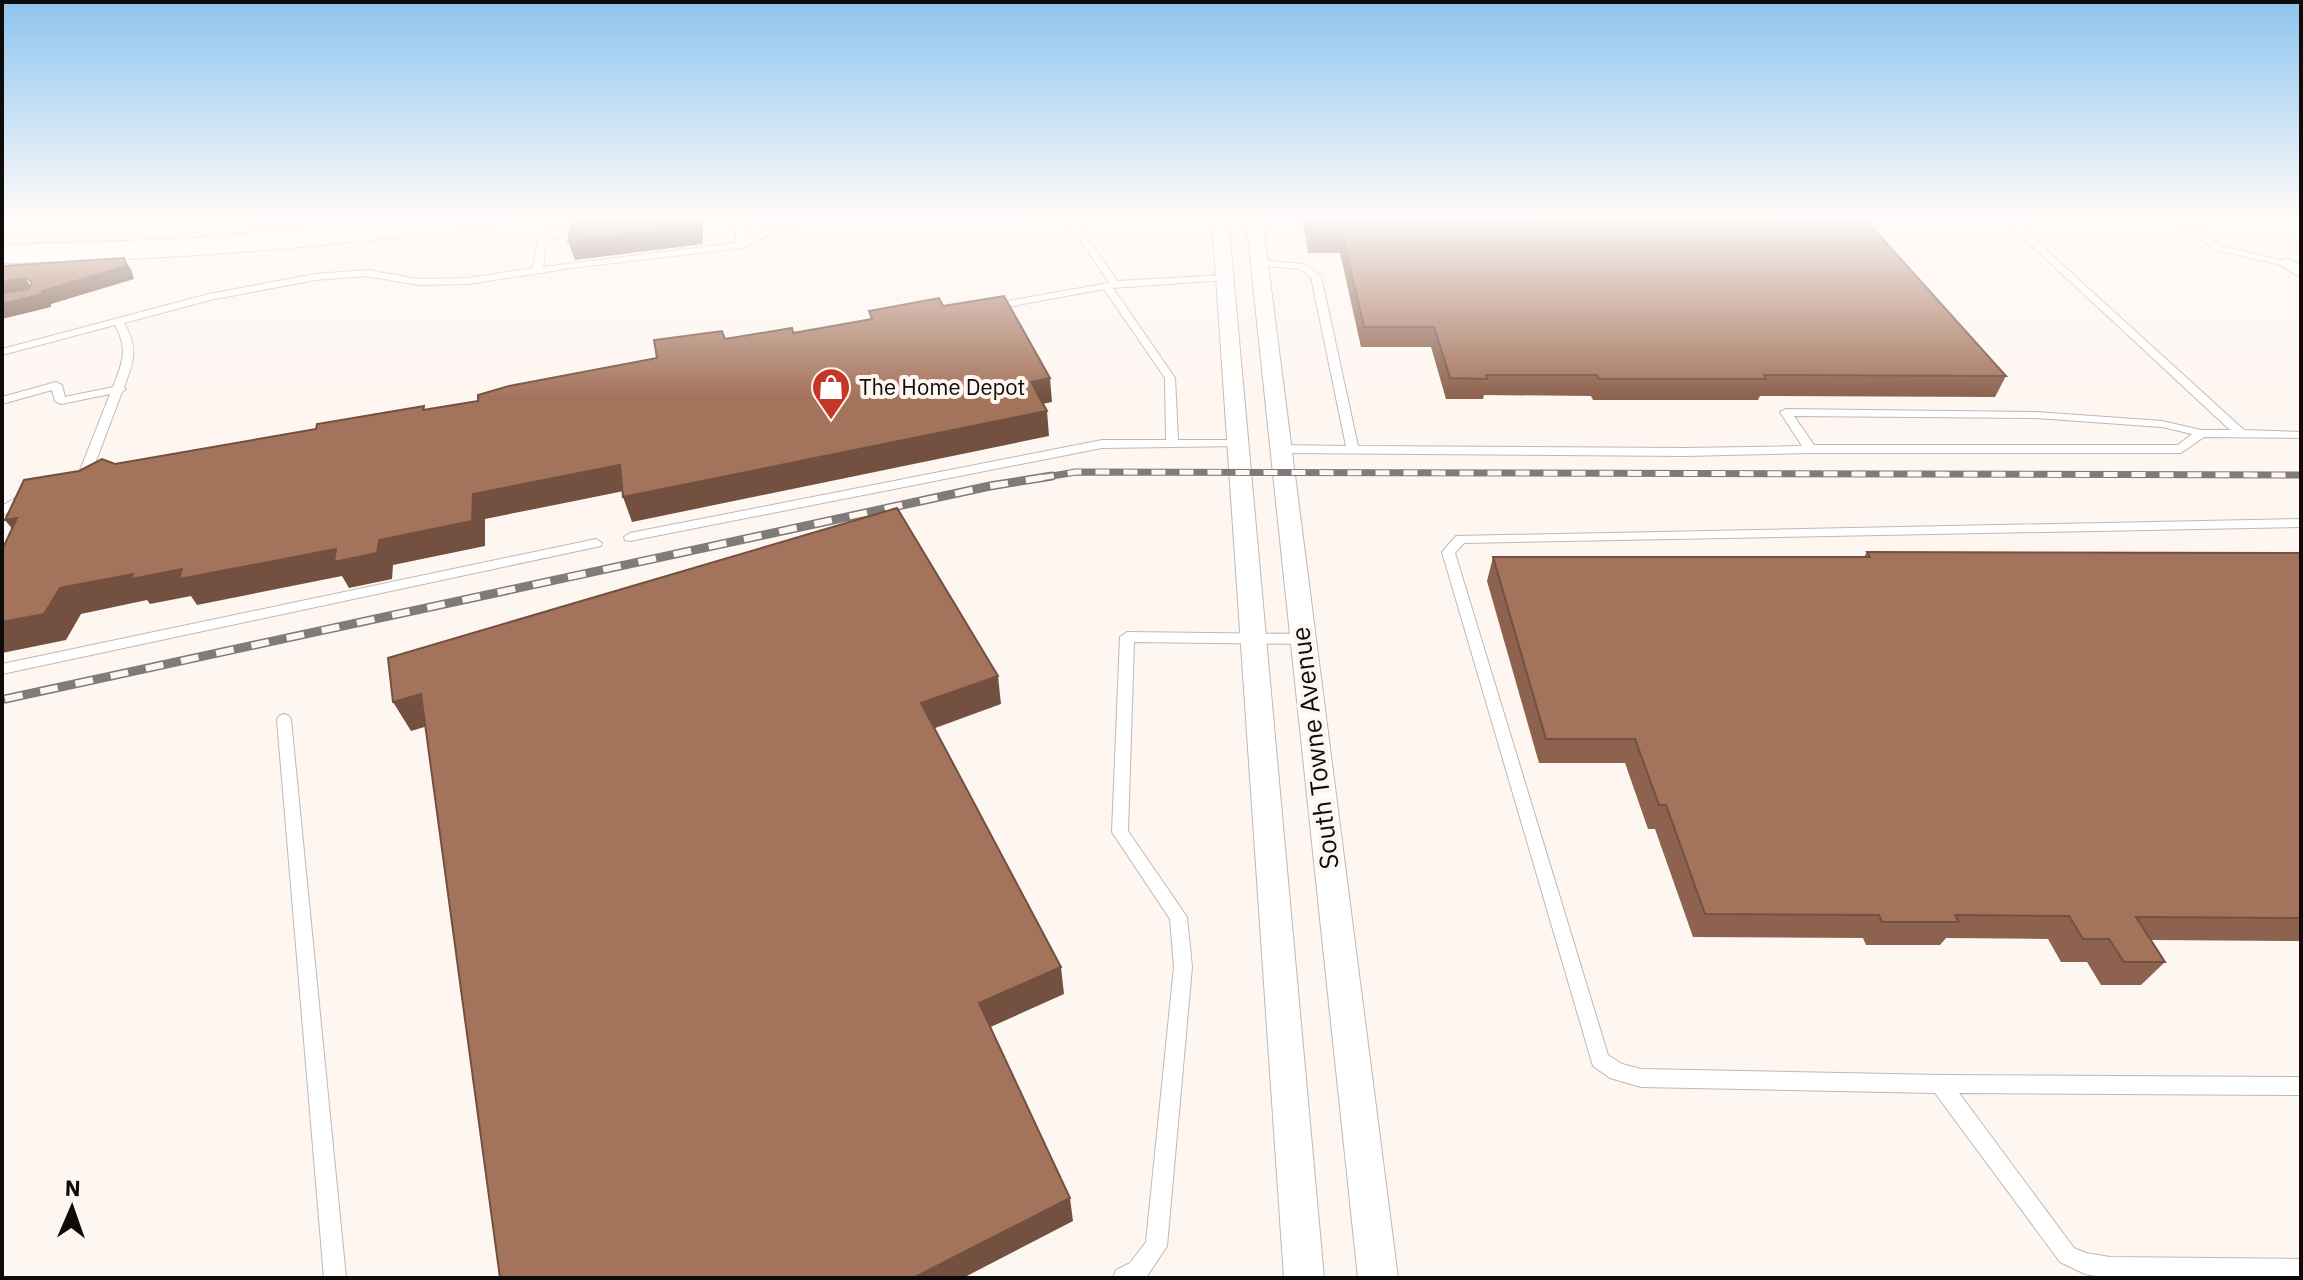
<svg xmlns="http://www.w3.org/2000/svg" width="2303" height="1280" viewBox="0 0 2303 1280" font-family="'IBM Plex Sans',sans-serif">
  <rect width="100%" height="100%" fill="#fef6f1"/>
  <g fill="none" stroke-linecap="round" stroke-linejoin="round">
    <defs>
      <path id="lane" d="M736,218H745V240L796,218H808L741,248L571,268L469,284L418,285L367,276L315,280L210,300L124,323C139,348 134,361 124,387L126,389L122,392L91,474L94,477L92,480L83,482L77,478L110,394L61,404L55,401L52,390L2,404V397L56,382L62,385L65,397L113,387C122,363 129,350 115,325L2,355V349L209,294L315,274L367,270L418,279L469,278L533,268L539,237L562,228L589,225L592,226V230L564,234L546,241L543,267L736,243Z
        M1066,218H1074L1117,281L1227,275V279L1224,280L1113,288L1175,378L1178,440H1237L1243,444L1241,446L1102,448L630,541L625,540L624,537L630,533L1102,440H1166L1165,378L1104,289L991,310L986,307L991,304L1109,283Z
        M2002,218H2011L2244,430L2301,432V438L2204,437L2181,453H1810L1685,456L1280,453L1274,449L1280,445L1346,446L1311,277L1299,269L1256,265L1254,263L1259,260L1304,264L1321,276L1358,446L1685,448L1802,446L1780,412L1786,409L2036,412L2162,421L2201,430H2230ZM1794,416L2036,418L2162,427L2192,434L2178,445H1814Z
        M2171,218H2181L2222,246L2292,263L2287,266L2216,250Z
        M28,490L34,494L32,497L2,516V506Z
        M2301,519V527L1464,543L1455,553L1608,1055L1622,1064L1641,1069L1940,1075L2301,1077V1095L1959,1093L2074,1248L2086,1253L2110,1257L2301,1259V1278H2107L2085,1274L2060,1262L1935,1093L1641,1087L1610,1078L1593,1066L1442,552L1456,536Z
        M596,539L602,543L601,546L2,674V664Z
        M1127,632L1303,634L1310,639L1303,644L1134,642L1128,831L1187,917L1192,967L1167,1246L1146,1278H1113L1116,1270L1130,1263L1146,1242L1174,967L1170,919L1112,832L1120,637Z
        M284,714L289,716L291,720L346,1278H324L277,720L279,716Z"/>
      <path id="street" d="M1212,218H1228L1324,1278H1284Z
        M1246,218H1262L1398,1278H1358Z
        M2287,258L2301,265V278L2278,263Z"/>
      <path id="highway" d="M419,218H499L495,224L485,227C324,247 164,261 2,263V245L183,239Z"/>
    </defs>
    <use href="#lane" stroke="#c1b8b4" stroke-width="2"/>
    <use href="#street" stroke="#c1b8b4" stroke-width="2"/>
    <use href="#highway" stroke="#c1b8b4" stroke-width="2"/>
    <use href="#lane" fill="#fff" fill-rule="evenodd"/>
    <use href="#street" fill="#fff" fill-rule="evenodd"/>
    <use href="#highway" fill="#fff" fill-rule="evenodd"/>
    <defs>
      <path id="rail-far1" d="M1040,478L1076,472L2301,475"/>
      <path id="rail" d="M5,699L990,486L1052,476"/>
    </defs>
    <use href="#rail-far1" stroke="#807b78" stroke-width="7"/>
    <use href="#rail" stroke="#807b78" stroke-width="9"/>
    <use href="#rail-far1" stroke="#fef6f1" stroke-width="5" stroke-dasharray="14" stroke-linecap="butt"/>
    <use href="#rail" stroke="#fef6f1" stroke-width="6" stroke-dasharray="18" stroke-linecap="butt"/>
  </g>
  <path fill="#8d634f" d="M1302,218H1864L2006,376L1995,397L1760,396L1758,400H1593L1591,396L1484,395L1483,399H1446L1431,347H1361L1340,253H1308Z
    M2293,218H2301V223Z
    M1867,552L2301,553V941L2151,940L2165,962L2141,985H2101L2087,962H2061L2048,939L1946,938L1940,945H1866L1863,938L1693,937L1655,829H1648L1625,763H1539L1487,581L1493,557H1864Z"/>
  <path fill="#735040" d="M698,218H702L703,221V244L575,260L568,241Z
    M124,258L132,271L134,279L51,304V307L2,319V304L42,291Z
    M25,278L34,291L2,297V282Z
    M1050,378L1052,402L1032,406L1031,382Z
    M1047,411L1049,436L632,522L623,497Z
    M620,465L629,490L485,519V546L393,565L392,579L349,588L342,576L197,605L191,596L150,604L147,600L81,614L66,640L2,653V622L60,588L133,574L336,549L379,540L473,494Z
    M17,518L26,546L5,520Z
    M998,676L1001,704L927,731L921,703Z
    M421,694L438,723L411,731L393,702Z
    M1061,967L1064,994L984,1030L979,1003Z
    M1070,1198L1073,1221L963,1278H913Z"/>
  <path fill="#a4735c" stroke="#735040" stroke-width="2" d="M573,218H698V225L568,241Z
    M1307,218H1864L2006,376L1764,375L1766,379H1599L1597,375H1486L1487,379L1450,378L1434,327H1364L1342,234H1310Z
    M124,258L126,266L42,291V294L2,304V293L29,289L32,282L25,278L2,282V266Z
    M1004,296L1050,378L1031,382L1047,411L623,497L620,465L473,494L472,521L379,540L377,553L334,562L336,549L179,579L182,569L131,579L133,574L60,588L44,614L2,622V550L17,518L5,520L24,480L79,471L102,459L115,464L316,429L317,424L424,406L423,410L478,401V395L509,386L657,358L654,340L722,331L725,339L792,328L793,333L872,319L869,311L939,298L943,306Z
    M897,508L998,676L921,703L1061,967L979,1003L1070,1198L913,1278H500L421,694L393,702L388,658Z
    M1867,552L2301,553V918L2136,917L2165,962H2124L2109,939H2083L2069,916L1955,915L1959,922H1882L1879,915L1705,914L1666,805H1659L1635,739H1546L1493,557H1870Z"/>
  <linearGradient id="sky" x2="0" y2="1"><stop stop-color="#8dc4ef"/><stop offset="0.55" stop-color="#fffbf9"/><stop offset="1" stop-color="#fffbf9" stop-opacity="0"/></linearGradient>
  <rect width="2303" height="397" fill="url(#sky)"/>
  <defs>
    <symbol id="shop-pin" viewBox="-11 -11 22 30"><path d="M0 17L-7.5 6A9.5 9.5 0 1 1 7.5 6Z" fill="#c43726" stroke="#fef6f1"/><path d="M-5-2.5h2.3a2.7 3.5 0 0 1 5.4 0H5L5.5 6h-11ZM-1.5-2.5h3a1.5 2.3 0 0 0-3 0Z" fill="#fff"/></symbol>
  </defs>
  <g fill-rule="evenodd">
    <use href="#shop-pin" x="809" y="365" width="44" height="60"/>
  </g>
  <g text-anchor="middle" stroke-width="8" stroke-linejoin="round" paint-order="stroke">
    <g font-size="22" fill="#0e0c0a" stroke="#fef6f1" text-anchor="start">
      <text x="859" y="395">The Home Depot</text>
    </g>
    <g font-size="26" fill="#0e0c0a" stroke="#fef6f1">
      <text transform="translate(1315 748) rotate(-97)" y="9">South Towne Avenue</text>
    </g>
  </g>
  <rect width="2303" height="1280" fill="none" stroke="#0e0c0a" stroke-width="8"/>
  <g transform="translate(72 1208) rotate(2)" stroke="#fef6f1" stroke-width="6" paint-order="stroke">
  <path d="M0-6L14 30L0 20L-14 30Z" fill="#0e0c0a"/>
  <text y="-12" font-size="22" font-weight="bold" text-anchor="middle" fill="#0e0c0a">N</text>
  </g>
</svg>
